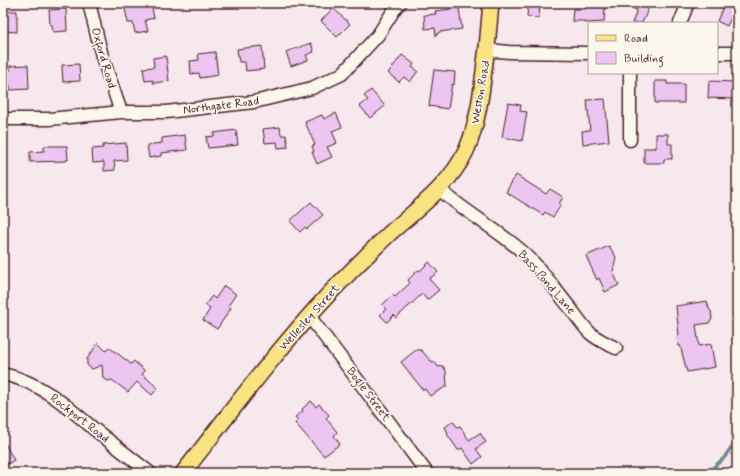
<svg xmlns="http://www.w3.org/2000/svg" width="740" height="476" viewBox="0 0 740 476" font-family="Mynerve,sans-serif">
  <rect width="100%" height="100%" fill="#f6e8ed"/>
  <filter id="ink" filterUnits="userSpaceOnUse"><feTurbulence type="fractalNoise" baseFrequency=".025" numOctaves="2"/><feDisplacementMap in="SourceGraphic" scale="8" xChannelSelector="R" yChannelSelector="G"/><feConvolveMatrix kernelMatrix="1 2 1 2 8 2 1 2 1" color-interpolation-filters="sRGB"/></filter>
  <g filter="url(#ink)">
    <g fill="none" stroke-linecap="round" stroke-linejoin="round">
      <path stroke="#6b8a94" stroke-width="3.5" d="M707,473L724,458L730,449L737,446"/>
    </g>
    <path fill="#ecc6f0" stroke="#4a1f2b" d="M130,3H151L154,18L145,20L148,31L135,33L133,23H128L124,4Z
      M528,3H540L539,18L527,17Z
      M620,3H651L642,23H632L637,10Z
      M725,3H737V9L733,16H732L727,26L717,21Z
      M585,6H605L604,22L584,23V21H572L573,9H585Z
      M333,8L350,24L337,37L321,21Z
      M459,8L462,29L439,32L436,36L435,28L425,29L424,15L436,14L435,11Z
      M66,9L67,31L53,32L52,25H50L49,10Z
      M3,11H17V32L3,31Z
      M311,43L314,52L306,55L308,60L291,66L286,52Z
      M262,46L264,69L246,71L245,62H239L237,49Z
      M215,52L218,75L200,78L199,73L191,74L190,61L199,60L198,54Z
      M402,55L414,64L412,67L418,71L410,82L404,77L399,82L388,73Z
      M166,56L169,81L153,83V80L145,81L143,68L154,67L153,58Z
      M79,64L80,81L63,82L62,65Z
      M28,65L29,89L10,90V85H3V72L10,71V66Z
      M434,70L455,72L454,85L452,84L448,109L429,106Z
      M655,81H667V84H684V103H655Z
      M709,81L735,82V99L708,98Z
      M371,90L385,106L370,118L360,106L368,100L364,96Z
      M605,99L609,141L583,144L582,131L590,130L587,100Z
      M508,103L521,105L520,111L527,112L522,141L502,137Z
      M336,113L342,127L332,131L337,143L327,147L332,157L317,164L312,152H314L312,146L315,145L305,122L322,115L324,119Z
      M280,127L281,135H286L288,147L278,148L277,142L265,143L263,129Z
      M236,130L238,145L208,148L206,137L214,136V133Z
      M656,134H668V144H672V159H664V163H644V148H656Z
      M185,135L187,150L161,153V156L149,158L147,145L162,143V138Z
      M126,143L127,160L114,161L115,170L104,171V162L93,163L92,149L103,148V145Z
      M44,146H67L68,160H66V161L30,162V152L44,151Z
      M516,175L546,194L550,189L563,197L559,204L561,205L553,217L545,212L543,215L506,192Z
      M311,202L323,215L307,229L305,227L300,232L290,221Z
      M609,246L616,257L613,272L619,285L605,292L599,278L597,280L586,256Z
      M429,262L438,272L429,279L439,290L427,300L422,294L396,318L394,315L387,322L380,315L386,309L382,305L393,295L395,297L410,283L408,280L418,270L420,271Z
      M224,286L236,294L228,306L231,308L217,329L203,320L210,309L205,305L212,296L215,299Z
      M707,301L709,309L711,311L712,319L709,323L696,325L699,346L711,344L715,367L687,372L680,345L678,346L677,335H679L676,306Z
      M98,343L106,351L109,347L131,364L134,361L145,371L142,374L158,388L152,395L137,382L128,392L112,380L108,381L103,378L102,365L92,369L87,365V359Z
      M416,350H421L431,361L435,362L438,367L443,366L446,371L447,386L430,396L425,389L423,390L401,362Z
      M311,401L316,407L319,404L329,415L326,418L337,432L334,436L340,444L324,456L295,423L298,420L295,417L303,411L302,409Z
      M453,421L457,427L460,426L469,440L480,433L486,442L476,449L482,457L473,464L462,448L458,450L447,434L448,433L445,427Z
      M3,440L14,460L3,467Z"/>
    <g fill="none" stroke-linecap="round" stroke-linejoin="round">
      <defs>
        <path id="minor" d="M89,3L102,56L121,112
          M680,23L688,3
          M488,50L509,52L589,53
          M717,53H737
          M630,73V140
          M3,119H49L121,112H166L254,102L312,88L342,74L378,35L396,7L400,3
          M438,188C466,213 499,230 526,255C543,271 556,291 571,309C577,317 583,326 590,333C598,340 607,344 616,348
          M309,316L363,387L427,473
          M3,374C40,382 66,405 94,429C113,444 131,458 150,473"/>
        <path id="major" d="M183,473C230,413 276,351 328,295C348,274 369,253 390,233C417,209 450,185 466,151C475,131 479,109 482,87C486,59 489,31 491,3"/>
      </defs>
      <use href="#minor" stroke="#4a1f2b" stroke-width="15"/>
      <use href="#major" stroke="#4a1f2b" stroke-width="18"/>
      <use href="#minor" stroke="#fbf7ec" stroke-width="12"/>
      <use href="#major" stroke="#f8e281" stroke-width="15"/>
    </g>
  </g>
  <g text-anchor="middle" stroke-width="3.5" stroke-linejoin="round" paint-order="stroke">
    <g font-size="12" fill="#4a1f2b" stroke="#fbf7ec">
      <text transform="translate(104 58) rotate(74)" y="4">Oxford Road</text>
      <text transform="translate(480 92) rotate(-80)" y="4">Weston Road</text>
      <text transform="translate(221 105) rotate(-7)" y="4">Northgate Road</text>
      <text transform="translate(547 282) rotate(49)" y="4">Bass Pond Lane</text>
      <text transform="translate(309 317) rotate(-48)" y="4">Wellesley Street</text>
      <text transform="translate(369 394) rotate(53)" y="4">Bogle Street</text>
      <text transform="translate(80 418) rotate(38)" y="4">Rockport Road</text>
    </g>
  </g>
  <rect width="740" height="476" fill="none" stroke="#fbf7ec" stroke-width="16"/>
  <rect x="8" y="8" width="724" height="460" fill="none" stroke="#4a1f2b" stroke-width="1.5" filter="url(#ink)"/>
  <rect x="588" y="22" width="130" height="52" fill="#fbf7ec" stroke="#b4a19f"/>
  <rect x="596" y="35" width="20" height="6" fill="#f8e281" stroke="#b4a19f"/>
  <text x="624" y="42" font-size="12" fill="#4a1f2b">Road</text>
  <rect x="596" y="52" width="20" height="12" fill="#ecc6f0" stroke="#b4a19f"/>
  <text x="624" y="62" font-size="12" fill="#4a1f2b">Building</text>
</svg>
